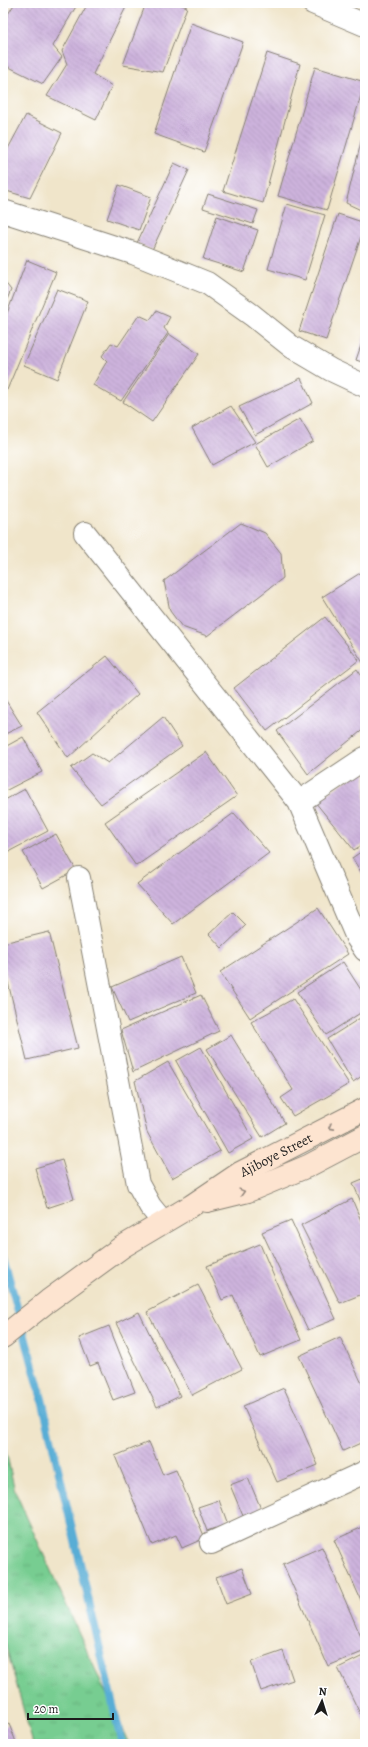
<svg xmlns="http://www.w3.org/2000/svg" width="368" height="1747" viewBox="0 0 368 1747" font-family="Alegreya,serif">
  <defs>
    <pattern id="grass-tufts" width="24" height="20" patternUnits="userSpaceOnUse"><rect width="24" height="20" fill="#77cd91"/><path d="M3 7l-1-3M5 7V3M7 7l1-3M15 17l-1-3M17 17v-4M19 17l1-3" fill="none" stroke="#66af7c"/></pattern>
    <pattern id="building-back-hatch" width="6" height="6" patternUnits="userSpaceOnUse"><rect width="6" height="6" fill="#cdb3dd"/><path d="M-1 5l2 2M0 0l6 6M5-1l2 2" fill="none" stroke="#af99bd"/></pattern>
  </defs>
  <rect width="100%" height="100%" fill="#fff"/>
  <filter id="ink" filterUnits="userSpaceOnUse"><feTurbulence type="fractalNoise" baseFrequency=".025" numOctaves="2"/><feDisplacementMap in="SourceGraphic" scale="8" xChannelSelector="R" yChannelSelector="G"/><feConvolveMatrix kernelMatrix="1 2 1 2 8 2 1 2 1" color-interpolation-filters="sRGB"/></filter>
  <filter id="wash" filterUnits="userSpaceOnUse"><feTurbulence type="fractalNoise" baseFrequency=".012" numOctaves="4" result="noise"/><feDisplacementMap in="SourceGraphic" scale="16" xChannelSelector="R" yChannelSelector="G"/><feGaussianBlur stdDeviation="0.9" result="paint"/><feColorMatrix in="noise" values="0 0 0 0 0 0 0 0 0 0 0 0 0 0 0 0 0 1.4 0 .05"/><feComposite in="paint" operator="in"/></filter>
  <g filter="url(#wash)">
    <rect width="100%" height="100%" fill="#f0e5ca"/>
    <path fill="url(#grass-tufts)" stroke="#4a7456" d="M3,1438L15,1491L129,1744H33L3,1636Z"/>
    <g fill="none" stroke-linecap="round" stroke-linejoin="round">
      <path stroke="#59add5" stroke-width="8" d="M3,1256L42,1399L122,1744"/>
    </g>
    <g id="blocks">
      <path fill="url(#building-back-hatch)" d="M15,3H78L53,46L62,57L43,84L3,64V22Z
        M88,3H128L93,74L112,86L96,120L47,96L67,64L62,51Z
        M146,3H177L187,7L163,72L123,65Z
        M191,23L243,42L204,152L154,134Z
        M267,53L300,64L263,203L223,191Z
        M315,67L365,82L327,210L278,196Z
        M26,115L62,133L30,198L3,190V158Z
        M364,130H365V212L346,203Z
        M174,163L189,170L152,250L137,243Z
        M119,185L151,197L139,230L107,219Z
        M208,194L258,210L253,224L203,208Z
        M287,204L325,215L305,280L268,269Z
        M338,214L365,223V225L326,340L299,331Z
        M217,216L258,230L244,272L203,259Z
        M27,260L56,272L7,390L3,389V324Z
        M3,280L11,290L3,309Z
        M57,289L88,301L57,379L24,365Z
        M156,311L170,317L164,328L168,333L121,401L93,385L107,361L102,356L111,343L118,346L139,315L150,320Z
        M169,334L199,354L152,422L123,402Z
        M365,334V363L356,360Z
        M301,378L313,403L255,435L239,407Z
        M231,406L255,442L212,465L192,428Z
        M300,419L313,441L268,467L255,444Z
        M241,523L265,533L281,553L283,578L207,636L182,627L170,611L164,581Z
        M365,570V666L322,597Z
        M325,617L359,660L267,731L234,688Z
        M107,656L138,694L68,758L37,712Z
        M357,669L365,681V728L308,774L277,731Z
        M3,696L22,726L3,735Z
        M163,717L182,746L101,804L71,768L92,753L108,763Z
        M23,737L42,772L3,792V748Z
        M206,752L237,796L136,866L105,822Z
        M365,768V843L354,850L315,802Z
        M25,789L48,831L8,852L3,843L4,830L3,801Z
        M234,813L269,853L173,924L137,884Z
        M56,834L76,870L43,888L23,852Z
        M365,849V878L352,858Z
        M318,908L348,954L250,1018L220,972Z
        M233,912L246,925L222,948L209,934Z
        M49,932L78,1048L27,1060L3,962V943Z
        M181,957L196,993L128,1022L112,987Z
        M343,962L365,996V1010L326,1035L297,992Z
        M201,995L219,1031L133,1072L121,1030Z
        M293,999L349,1084L293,1116L281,1098L293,1090L251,1022Z
        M365,1015V1074L353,1082L327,1039Z
        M231,1035L285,1123L262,1137L207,1049Z
        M201,1047L253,1139L228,1153L176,1061Z
        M168,1062L220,1151L172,1178L147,1132L135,1081Z
        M62,1160L74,1199L47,1208L35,1168Z
        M365,1178V1212L353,1183Z
        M352,1199L365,1230V1293L340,1303L301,1225Z
        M291,1220L336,1319L308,1330L262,1232Z
        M260,1244L301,1340L260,1357L233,1295L222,1300L207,1266Z
        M198,1285L242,1369L192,1395L147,1312Z
        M139,1312L180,1396L157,1407L116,1323Z
        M109,1326L135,1392L113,1400L98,1363L90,1366L79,1338Z
        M340,1337L365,1390V1441L343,1451L299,1356Z
        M284,1388L318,1465L277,1482L243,1406Z
        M149,1442L163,1475L176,1470L205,1538L182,1548L176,1535L152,1545L115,1456Z
        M248,1478L264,1516L246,1523L230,1485Z
        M219,1500L230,1530L218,1534L215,1528L207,1531L198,1507Z
        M365,1526V1609L334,1540Z
        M322,1547L365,1646V1651L328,1666L283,1564Z
        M242,1568L252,1594L226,1604L216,1577Z
        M283,1651L293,1680L261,1691L251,1662Z
        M365,1655V1724L338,1668Z
        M9,1724L16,1742L3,1744V1727Z"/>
    </g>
  </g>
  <g filter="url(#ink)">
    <use href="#blocks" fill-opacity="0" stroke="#868073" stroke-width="1"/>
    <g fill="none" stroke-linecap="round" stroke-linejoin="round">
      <defs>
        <path id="street" d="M313,3L365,25
          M3,211L133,253L207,283L252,315L292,347L331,370L365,386
          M85,533L299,802L357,938L365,950
          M299,802L365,758
          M79,878L138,1184L150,1206L163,1222
          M211,1543L365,1472"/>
        <g id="secondary">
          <path d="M207,1201L248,1191L308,1166L365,1136"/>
          <path id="s1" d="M3,1337L48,1301L122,1247L191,1206L240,1173L365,1109"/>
        </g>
      </defs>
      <use href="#street" stroke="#868073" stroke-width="24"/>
      <use href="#secondary" stroke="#868073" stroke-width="24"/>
      <use href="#street" stroke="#fff" stroke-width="22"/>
      <use href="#secondary" stroke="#fde4d0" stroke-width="22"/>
    </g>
    <defs><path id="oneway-chevron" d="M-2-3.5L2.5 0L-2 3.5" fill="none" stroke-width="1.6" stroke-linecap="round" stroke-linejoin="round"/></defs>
    <g stroke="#988a7f">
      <use href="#oneway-chevron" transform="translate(331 1127) rotate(152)"/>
      <use href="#oneway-chevron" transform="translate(242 1192) rotate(-15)"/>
    </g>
  </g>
  <g text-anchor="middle" stroke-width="3" stroke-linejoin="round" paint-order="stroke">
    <g font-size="14" fill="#1c1c1c" stroke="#fff">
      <text dy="5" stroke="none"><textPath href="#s1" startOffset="329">Ajiboye Street</textPath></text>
    </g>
  </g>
  <rect width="368" height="1747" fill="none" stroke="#fff" stroke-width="16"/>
  <g transform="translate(322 1701) rotate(4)" stroke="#ffffff" stroke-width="3" paint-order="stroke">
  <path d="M0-3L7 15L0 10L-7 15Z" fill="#1c1c1c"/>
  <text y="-6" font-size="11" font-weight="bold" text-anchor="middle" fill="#1c1c1c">N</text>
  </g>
  <path d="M28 1713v6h85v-6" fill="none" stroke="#1c1c1c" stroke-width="2"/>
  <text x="34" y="1713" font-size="12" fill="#1c1c1c" stroke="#ffffff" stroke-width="3" paint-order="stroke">20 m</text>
</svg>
